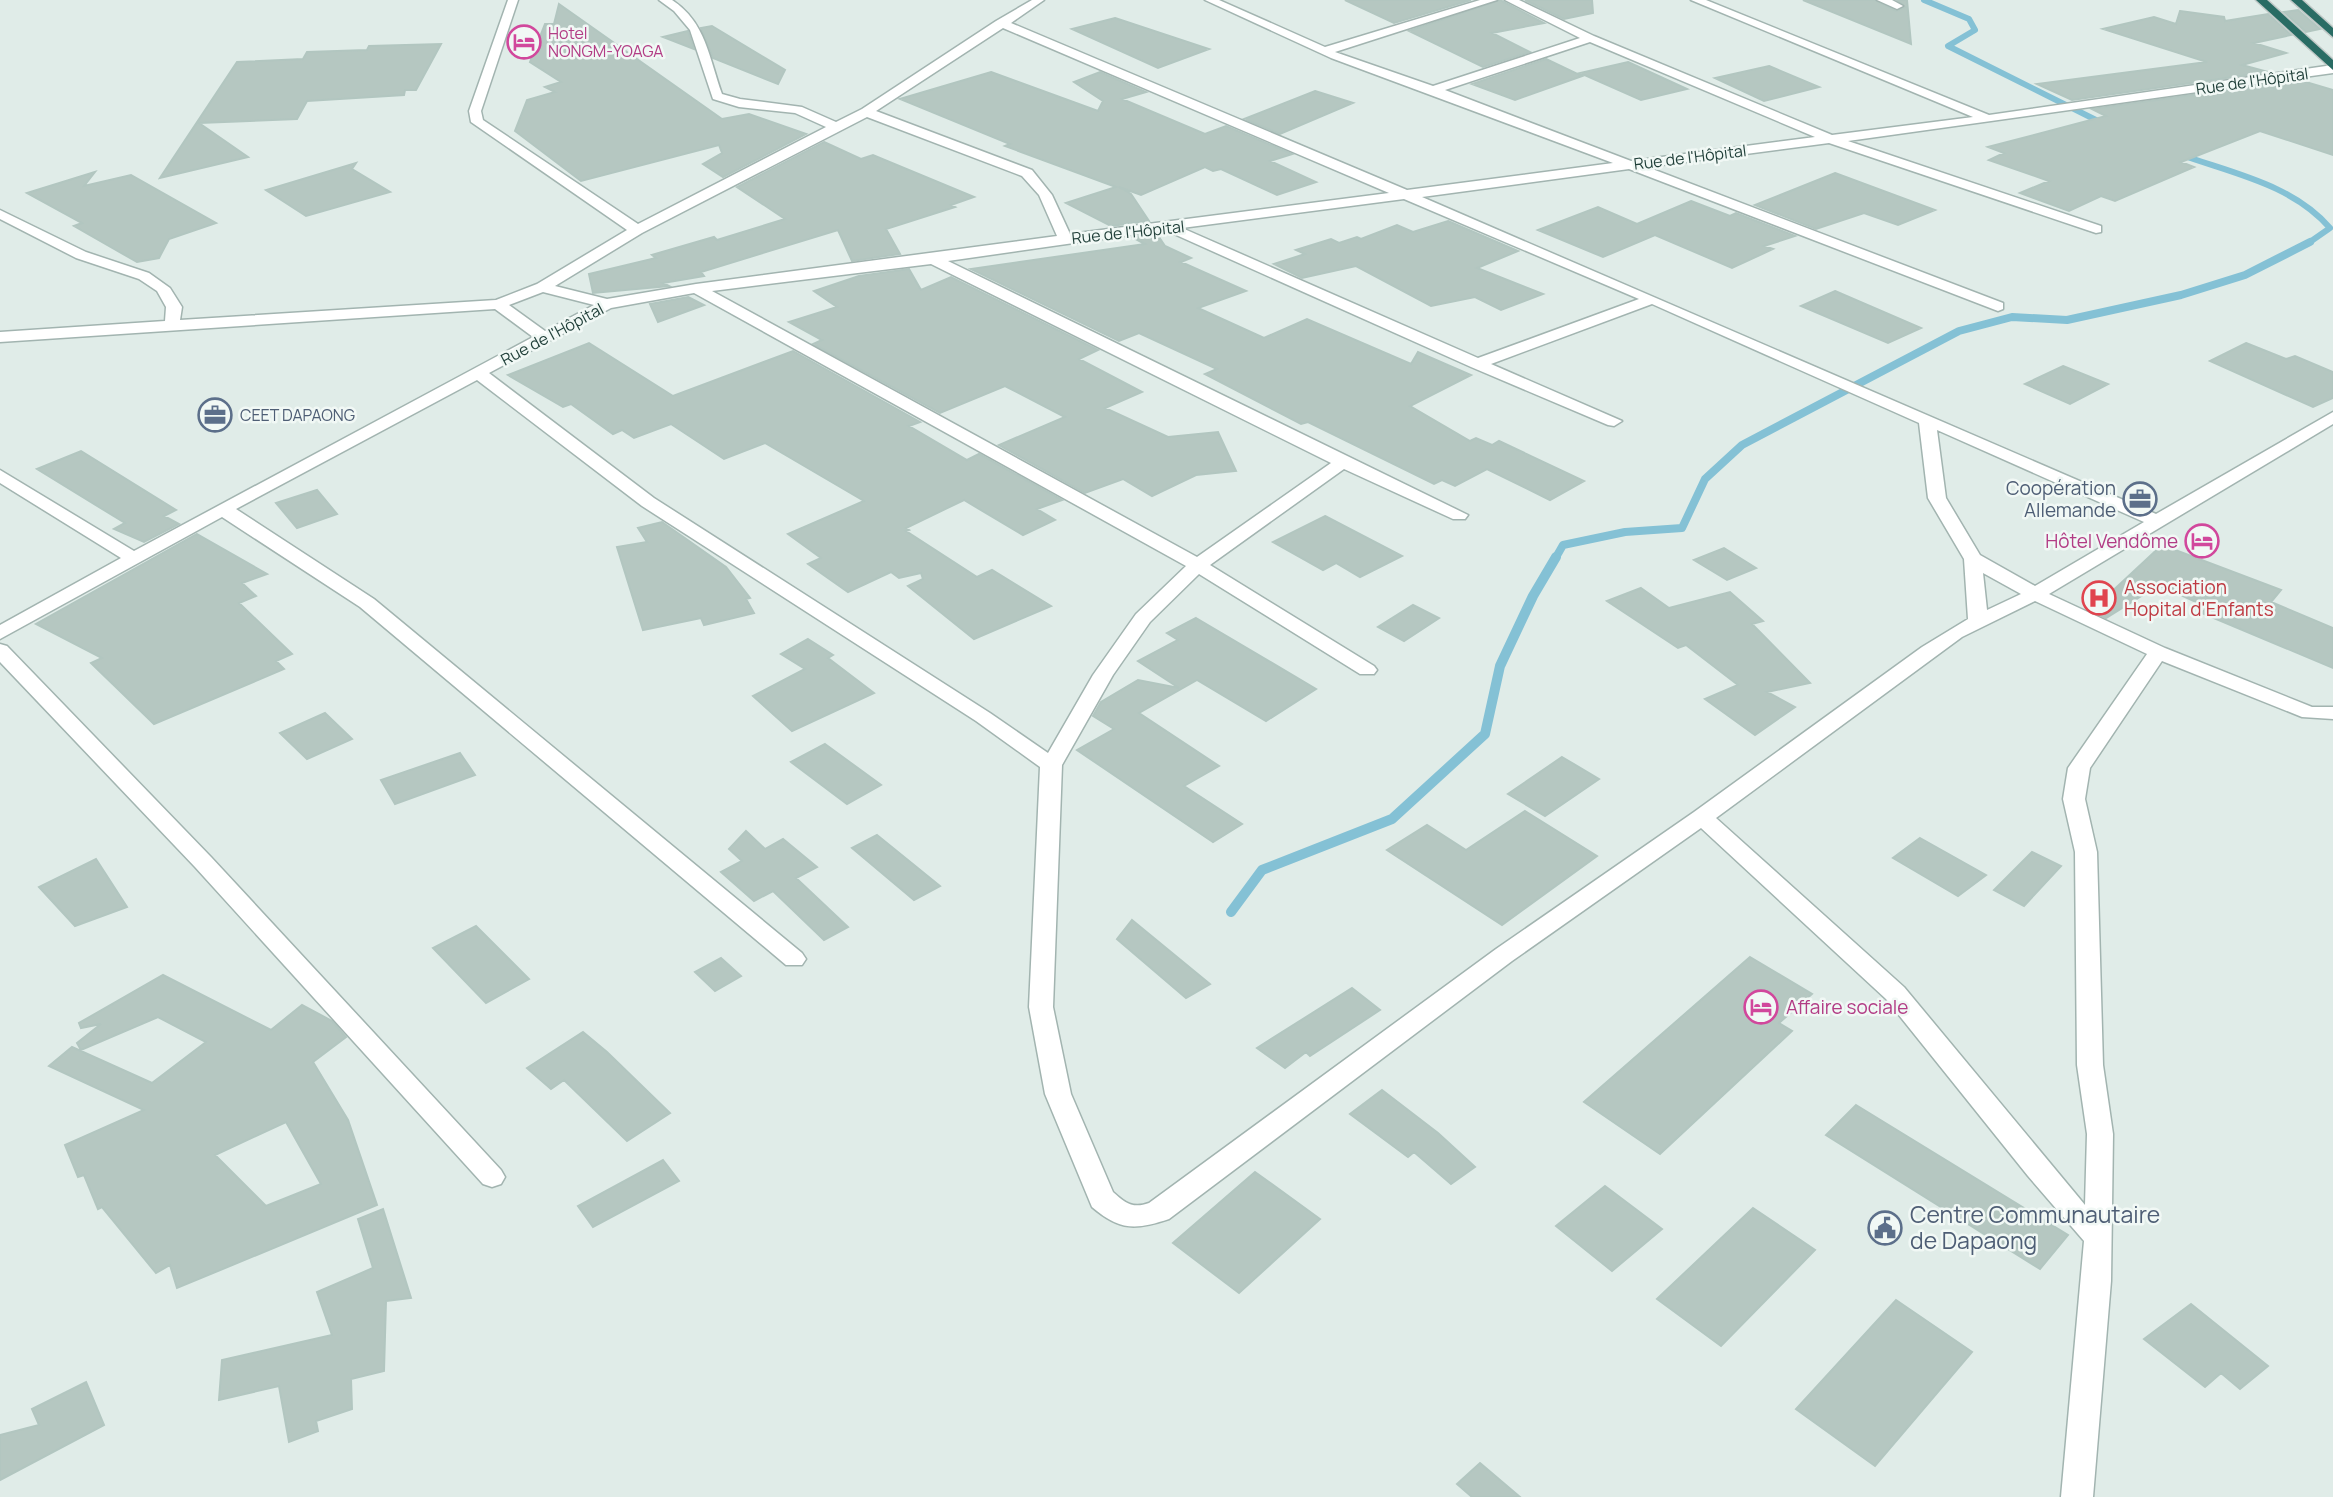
<svg xmlns="http://www.w3.org/2000/svg" width="2333" height="1497" viewBox="0 0 2333 1497" font-family="Manrope,sans-serif">
  <rect width="100%" height="100%" fill="#e0ece8"/>
  <g fill="none" stroke-linecap="round" stroke-linejoin="round">
    <path stroke="#84c1d5" stroke-width="6" d="M1924,0L1969,19L1975,30L1948,46L2106,125
      M2179,154C2231,173 2292,184 2330,228L2307,244"/>
    <path stroke="#84c1d5" stroke-width="8" d="M1555,559L1563,545L1625,532L1682,528L1705,479L1742,445L1959,331L2012,317L2067,320L2181,295L2245,275L2310,242"/>
    <path stroke="#84c1d5" stroke-width="10" d="M1231,912L1262,870L1392,819L1485,734L1500,666L1533,596L1556,557"/>
  </g>
  <path fill="#b5c7c1" stroke="#b2c6c0" stroke-width="2" fill-rule="evenodd" d="M1345,0H1471L1394,23Z
    M1500,0L1544,23L1492,33L1530,52L1483,67L1409,31Z
    M1525,0H1592L1593,13L1564,19Z
    M1803,0H1875L1896,11L1905,7L1897,0H1907L1911,44Z
    M559,4L722,119L749,114L806,134L723,177L703,164L722,153L719,145L581,181L515,131L527,100L555,92L545,87L561,82L530,62L545,24H554Z
    M2298,10L2320,29L2306,32L2284,12Z
    M2180,11L2224,17L2225,21L2268,14L2291,35L2254,43L2286,53L2242,65L2268,72L2072,100L2037,84L2207,62L2103,29L2154,17L2176,24Z
    M1115,18L1209,49L1158,68L1072,29Z
    M712,26L785,70L778,84L713,58L701,28Z
    M688,31L694,49L663,37Z
    M441,44L416,90H405L404,95L307,101L297,119L199,123L248,157L160,178L237,62L303,59L307,52L367,50L369,46Z
    M1546,59L1582,76L1515,100L1472,84Z
    M1628,62L1687,89L1641,100L1580,73Z
    M1769,66L1819,87L1764,101L1715,78Z
    M991,72L1098,111L1103,101L1074,82L1100,72L1146,92L1122,99L1205,134L1226,126L1292,154L1270,161L1316,182L1277,195L1221,169L1213,171L1205,167L1141,195L1119,187L1131,194L1149,221L1111,226L1066,203L1116,187L1005,146L1010,144L900,99Z
    M2299,80L2333,90V155L2260,131L2181,162L2194,167L2115,201L2101,196L2069,211L2020,193L2049,181L1989,160L2004,153L1988,147L2106,116L2092,109Z
    M1315,91L1353,103L1280,134L1244,119Z
    M824,142L861,159L873,155L974,197L951,205L955,207L886,229L900,254L852,261L838,230L701,272L704,276L663,283L669,286L593,293L589,274L656,258L652,255L714,237L717,240L785,219L737,187Z
    M356,163L352,169L390,192L306,216L266,190Z
    M95,172L84,186L131,175L216,223L169,239L159,258L137,262L74,226L82,223L27,193Z
    M1835,173L1935,210L1898,225L1864,213L1816,229L1755,205Z
    M1691,201L1730,216L1736,213L1795,236L1764,246L1773,249L1732,268L1655,235L1603,257L1538,230L1598,207L1637,224Z
    M1448,221L1518,251L1477,268L1543,294L1501,310L1475,297L1431,306L1356,266L1302,278L1274,264L1305,254L1296,250L1331,239L1339,243L1357,237L1361,239L1397,225L1413,232Z
    M1157,234L1165,246L1191,258L1181,262L1246,291L1198,308L1264,338L1307,319L1411,364L1418,352L1471,375L1410,406L1470,441L1476,438L1492,445L1499,441L1584,481L1550,500L1487,469L1455,486L1442,480L1434,484L1308,422L1301,424L1205,374L1217,369L1139,333L1119,341L971,269L1145,244L1132,237Z
    M909,269L921,290L951,277L1098,350L1079,359L1142,392L1105,408L1168,437L1218,432L1236,471L1196,475L1152,496L1123,479L1085,493L999,445L1065,417L1005,386L940,413L813,344L822,340L789,322L837,307L814,291L859,276Z
    M1835,291L1921,328L1888,343L1801,306Z
    M688,297L704,305L658,322L650,304Z
    M589,343L673,396L793,351L920,422L909,426L967,460L979,454L1062,500L1037,509L1055,520L1023,535L964,500L906,528L909,530L906,531L977,577L992,570L1051,606L974,639L908,586L923,579L921,573L899,578L891,572L848,592L808,564L821,558L788,534L864,501L765,443L724,459L671,424L634,438L622,430L613,434L571,404L563,407L508,375Z
    M2246,343L2286,359L2295,356L2333,372V398L2313,407L2210,361Z
    M2063,366L2108,384L2070,404L2025,384Z
    M81,451L176,510L164,516L179,524L144,542L114,529L125,523L37,469Z
    M317,490L337,514L297,528L276,503Z
    M1325,516L1402,556L1360,577L1336,563L1323,570L1273,542Z
    M662,522L726,567L750,598L746,599L754,613L704,625L701,618L643,630L617,547L647,542L638,528Z
    M197,534L267,574L242,583L256,596L239,603L292,654L276,661L284,669L154,724L91,663L102,658L36,624Z
    M2162,545L2281,590L2271,602L2333,628V668L2202,613L2207,607L2159,585L2106,618L2091,611Z
    M1724,548L1756,568L1727,580L1694,560Z
    M1641,588L1669,608L1730,592L1763,621L1752,624L1810,683L1767,692L1795,707L1755,735L1705,699L1738,685L1686,645L1678,648L1607,601Z
    M1413,605L1439,618L1404,641L1378,627Z
    M1196,618L1316,689L1266,721L1197,680L1139,713L1219,766L1184,786L1242,824L1213,842L1077,750L1114,729L1093,716L1101,702L1138,680L1179,688L1138,661L1178,640L1167,633Z
    M808,639L833,655L828,658L874,693L792,731L753,696L805,669L781,654Z
    M325,713L352,739L307,759L280,733Z
    M825,744L881,785L847,804L791,762Z
    M460,753L475,775L395,804L381,780Z
    M1562,757L1599,779L1545,816L1508,794Z
    M1525,811L1597,856L1502,925L1387,850L1427,825L1466,850Z
    M746,831L765,849L783,839L817,867L796,878L848,927L824,940L773,891L754,901L721,872L742,861L729,849Z
    M877,835L940,886L914,900L852,848Z
    M1920,838L1986,875L1958,896L1893,858Z
    M2032,852L2061,866L2024,906L1994,890Z
    M96,859L127,907L75,926L39,887Z
    M1132,920L1210,984L1186,998L1117,939Z
    M476,926L529,979L486,1003L433,948Z
    M1750,957L1812,994L1779,1023L1792,1031L1660,1154L1584,1102Z
    M721,958L741,976L715,991L695,972Z
    M163,975L271,1030L302,1005L332,1021L346,1037L313,1062L348,1120L377,1205L177,1288L170,1265L156,1273L102,1207L98,1209L84,1175L78,1177L65,1145L144,1110L49,1066L72,1047L152,1083L206,1042L158,1017L81,1050L77,1043L101,1024L81,1028L79,1023ZM286,1122L321,1184L266,1206L215,1155Z
    M1352,988L1380,1010L1310,1056L1306,1052L1285,1068L1257,1048Z
    M583,1032L607,1052L670,1113L627,1141L564,1080L551,1089L527,1068Z
    M1382,1090L1438,1133L1475,1167L1451,1184L1414,1152L1408,1157L1350,1114Z
    M1856,1105L2068,1235L2040,1269L1826,1135Z
    M663,1160L679,1181L593,1227L578,1206Z
    M1255,1172L1320,1219L1239,1293L1173,1243Z
    M1605,1186L1662,1229L1612,1271L1556,1226Z
    M1753,1208L1815,1250L1721,1346L1657,1299Z
    M383,1209L411,1298L386,1301L384,1371L351,1379L352,1409L316,1421L318,1431L289,1442L279,1386L219,1400L222,1360L332,1335L317,1292L373,1268L358,1219Z
    M1896,1300L1972,1352L1875,1466L1796,1409Z
    M2191,1304L2268,1366L2240,1389L2221,1373L2205,1387L2144,1339Z
    M86,1382L104,1425L0,1480V1435L39,1425L32,1409Z
    M1480,1463L1520,1497H1472L1457,1484Z"/>
  <g fill="none" stroke-linecap="round" stroke-linejoin="round">
    <defs>
      <path id="minor" d="M508,0H518L481,111L483,120L638,224L826,127L795,113L739,107L713,99L690,30L674,11L659,0H672C706,22 709,58 722,94L740,99L802,107L836,122L862,109L996,21L1032,0H1044L1011,23L1407,190L1613,163L1331,58L1205,0H1219L1325,47L1480,0H1497L1335,52L1433,86L1580,38L1505,0H1519L1594,36L1832,135L1973,117L1691,0H1706L1989,115L2333,65V73L1848,141L2101,226V232L2096,233L1829,143L1647,167L2003,303V309L1998,311L1629,169L1422,197L2156,514L2333,412V424L2049,594L2165,648L2312,707H2333V719L2302,717L2162,661L2090,768L2085,799L2097,852L2103,1065L2113,1134L2111,1281L2093,1497H2061L2084,1241L2028,1176L1886,999L1701,828L1512,961L1169,1219C1136,1230 1120,1231 1092,1207L1045,1094L1029,1007L1040,767L976,721L642,506L477,380L236,509L374,599L802,953L806,959L802,965H786L360,607L222,517L0,639V625L121,558L0,483V470L134,551L533,337L495,309L0,342V332L165,321L166,307L157,291L139,279L76,258L0,219V210L86,252L149,273L170,288L182,307L180,320L496,300L537,284L627,230L471,122L469,111ZM1003,28L1389,193L1070,234L1052,195L1032,170L876,111ZM1590,42L1815,137L1631,161L1445,90ZM867,117L1022,176L1039,195L1057,236L696,284L607,299L555,286L642,233ZM1404,199L1639,299L1478,358L1182,228ZM1165,230L1471,367L1608,425L1614,426L1622,421L1491,364L1652,304L1919,423L1928,498L1964,559L1968,619L1922,647L1694,812L1496,949L1149,1203C1133,1209 1125,1203 1113,1192L1071,1094L1053,1007L1062,765L1113,675L1150,622L1199,574L1360,674H1374L1377,670L1374,666L1210,565L1344,469L1453,519H1465L1468,515L948,261ZM931,264L1331,463L1197,557L712,291ZM543,292L594,305L545,331L509,305ZM694,293L1186,566L1136,614L1093,675L1048,753L990,713L654,498L489,373L611,308ZM1937,430L2144,522L2035,586L1980,555L1946,498ZM1983,573L2021,594L1987,610ZM2035,601L2147,654L2068,768L2063,799L2075,852L2077,1065L2087,1134L2085,1205L1904,987L1716,818L1962,637Z
        M1877,0H1892L1903,6L1897,9Z
        M0,644L7,646L211,857L501,1170L505,1177L501,1184L492,1187L483,1184L195,867L0,662Z"/>
      <path id="highway" d="M2256,0H2267L2333,60V70Z
        M2291,0H2302L2333,28V37Z"/>
    </defs>
    <use href="#minor" stroke="#a2b4b0" stroke-width="3"/>
    <use href="#highway" stroke="#c0c9c7" stroke-width="3"/>
    <use href="#minor" fill="#fff" fill-rule="evenodd"/>
    <use href="#highway" fill="#296c64" fill-rule="evenodd"/>
  </g>
  <defs>
    <symbol id="hotel-ring" viewBox="-11 -11 22 22"><circle r="9.5" fill="#f1f8f5" stroke="#d1479c" stroke-width="1.5"/><path d="M-6-4.5h1.5V1H6V5H4.5V3h-9V5H-6ZM-4 0a1.8 1.8 0 1 1 3.6 0ZM.5 0V-2.5h3Q6-2.5 6 0Z" fill="#d1479c"/></symbol>
    <symbol id="office-ring" viewBox="-11 -11 22 22"><circle r="9.5" fill="#f1f8f5" stroke="#5c6f8a" stroke-width="1.5"/><path d="M-6-3h4V-5.5h4V-3h4V5H-6ZM-1-4.5V-3h2v-1.5ZM-6 0V1H6V0Z" fill="#5c6f8a"/></symbol>
    <symbol id="hospital-ring" viewBox="-11 -11 22 22"><circle r="9.5" fill="#f1f8f5" stroke="#e0444e" stroke-width="1.5"/><path d="M-5-5h3v3.5h4V-5h3V5h-3V1.5h-4V5h-3Z" fill="#e0444e"/></symbol>
    <symbol id="civic-ring" viewBox="-11 -11 22 22"><circle r="9.5" fill="#f1f8f5" stroke="#5c6f8a" stroke-width="1.5"/><path d="M-.6-6.5H3V-4.5H.6V-3L4-1V1h2V6H-6V1h2V-1L-.6-3ZM-1.2 2.5V6h2.4V2.5Z" fill="#5c6f8a"/></symbol>
  </defs>
  <g fill-rule="evenodd">
    <use href="#hotel-ring" x="505" y="23" width="38" height="38"/>
    <use href="#office-ring" x="196" y="396" width="38" height="38"/>
    <use href="#office-ring" x="2121" y="480" width="38" height="38"/>
    <use href="#hotel-ring" x="2183" y="522" width="38" height="38"/>
    <use href="#hospital-ring" x="2080" y="579" width="38" height="38"/>
    <use href="#hotel-ring" x="1742" y="988" width="38" height="38"/>
    <use href="#civic-ring" x="1866" y="1209" width="38" height="38"/>
  </g>
  <g text-anchor="middle" stroke-width="5" stroke-linejoin="round" paint-order="stroke">
    <g font-size="16" fill="#b23c85" stroke="#f1f8f5" text-anchor="start">
      <text x="548" y="39">Hotel<tspan x="548" dy="18">NONGM-YOAGA</tspan></text>
    </g>
    <g font-size="16" fill="#1f3e38" stroke="#f1f8f5">
      <text transform="translate(2252 81) rotate(-8)" y="6">Rue de l'Hôpital</text>
      <text transform="translate(1690 157) rotate(-7)" y="6">Rue de l'Hôpital</text>
      <text transform="translate(1128 232) rotate(-6)" y="6">Rue de l'Hôpital</text>
      <text transform="translate(552 334) rotate(-28)" y="6">Rue de l'Hôpital</text>
    </g>
    <g font-size="16" fill="#4e5e75" stroke="#f1f8f5" text-anchor="start">
      <text x="240" y="421">CEET DAPAONG</text>
    </g>
    <g font-size="19" fill="#4e5e75" stroke="#f1f8f5" text-anchor="end">
      <text x="2116" y="495">Coopération<tspan x="2116" dy="22">Allemande</tspan></text>
    </g>
    <g font-size="19" fill="#b23c85" stroke="#f1f8f5" text-anchor="end">
      <text x="2178" y="548">Hôtel Vendôme</text>
      <text x="1786" y="1014" text-anchor="start">Affaire sociale</text>
    </g>
    <g font-size="19" fill="#be3a42" stroke="#f1f8f5" text-anchor="start">
      <text x="2124" y="594">Association<tspan x="2124" dy="22">Hopital d'Enfants</tspan></text>
    </g>
    <g font-size="23" fill="#4e5e75" stroke="#f1f8f5" text-anchor="start">
      <text x="1910" y="1223">Centre Communautaire<tspan x="1910" dy="26">de Dapaong</tspan></text>
    </g>
  </g>
</svg>
